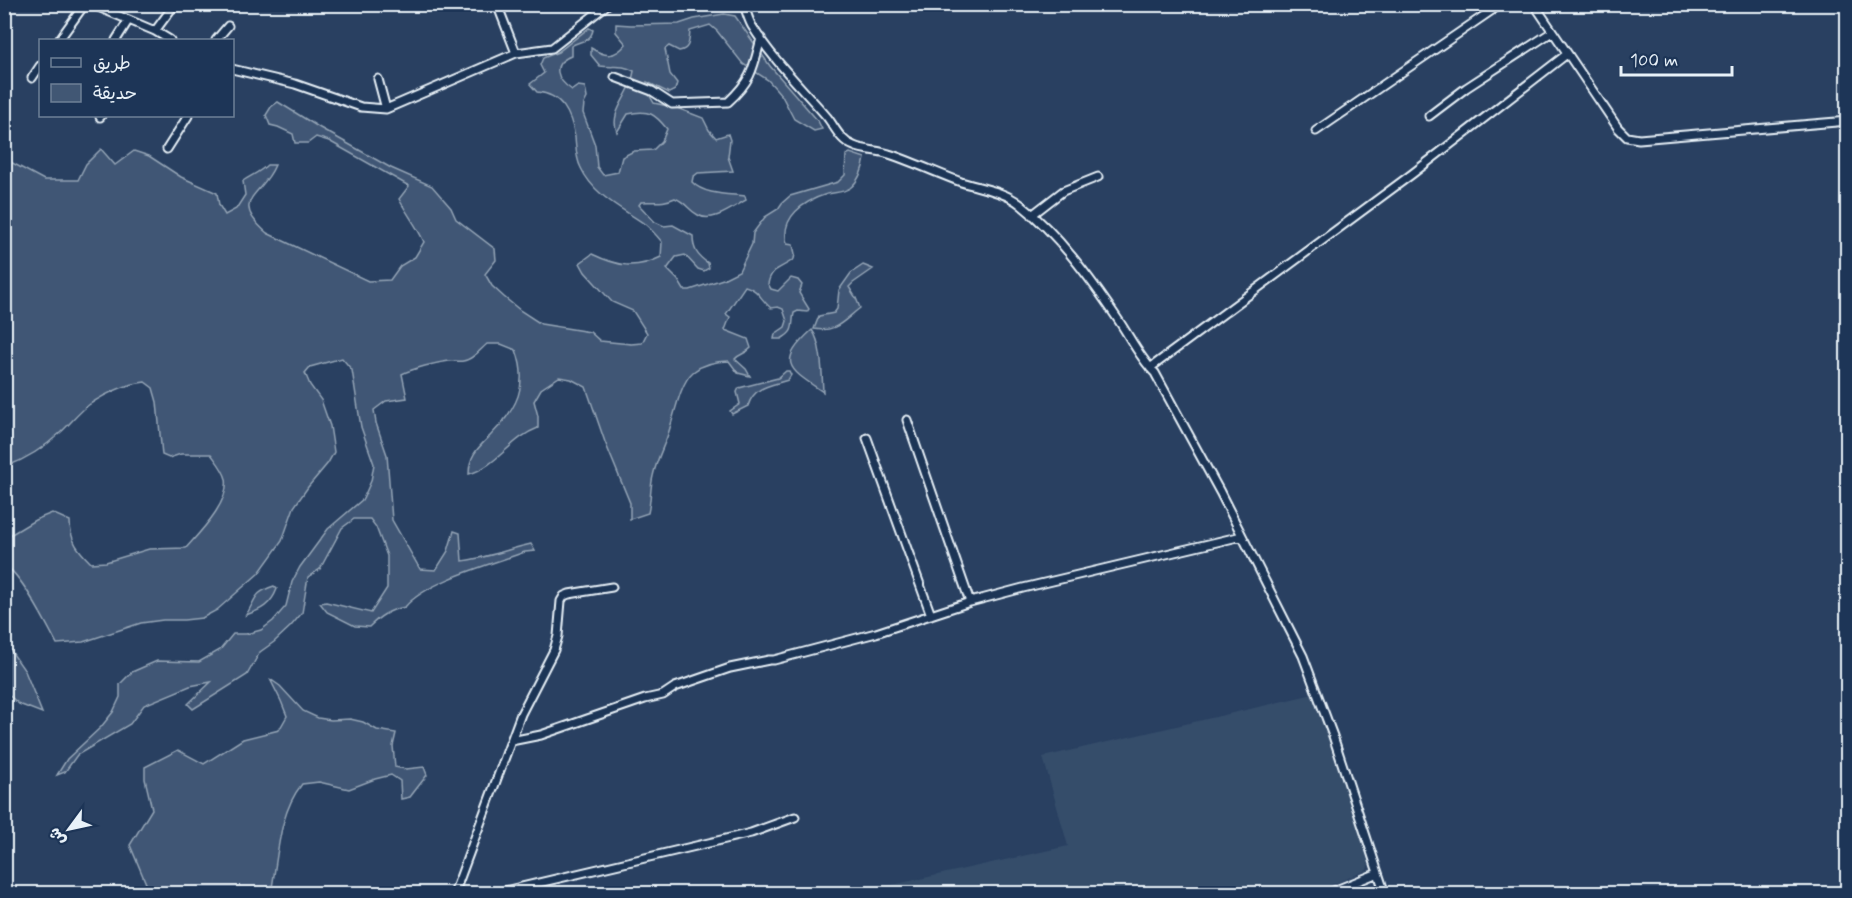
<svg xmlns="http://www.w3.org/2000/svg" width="1852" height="898" viewBox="0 0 1852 898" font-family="Mynerve,'Playpen Sans Arabic',sans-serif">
  <rect width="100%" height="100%" fill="#294061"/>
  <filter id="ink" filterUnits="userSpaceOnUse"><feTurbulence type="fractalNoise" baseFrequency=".0167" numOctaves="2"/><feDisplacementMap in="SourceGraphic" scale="12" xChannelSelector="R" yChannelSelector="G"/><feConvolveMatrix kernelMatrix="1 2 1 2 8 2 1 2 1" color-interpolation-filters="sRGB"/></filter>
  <g filter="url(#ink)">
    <path fill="#364d6b" d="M1314,694L1369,861L1367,870L1312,893L852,894L1068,846L1043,757Z"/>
    <path fill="#415774" stroke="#94a4b6" stroke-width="1.5" d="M724,14L735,16L770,66L818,121L822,129L814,131L794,119L782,96L776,89L768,80L743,64L717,31L710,25L690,31C689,41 690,49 679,51L669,46L665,49L670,74L677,83L675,90L669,93L647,82L646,89L654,103L677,108L703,118L709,130L716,138L728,134L730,140L728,157L733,171L698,173L693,177L692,182C704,195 729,194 745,196L746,200C733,207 712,224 698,215C688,210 687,203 675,198C662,204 655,201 641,202L639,205L655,222L664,226L673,225L693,236C693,249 697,256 708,263L709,268L704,271L698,269L685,255L676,257L667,269L678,280L684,290H690L723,279L739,271L752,244L753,233L765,217L778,209L782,203L790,196L838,182L845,175L846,155L850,153L865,158C863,169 859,181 850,188C843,193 835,192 827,194C804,201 780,217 787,244L793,245L795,254L794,259C782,269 771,267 768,284L771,289L778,291L791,278L798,280L802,285L799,293L809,309L807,312L798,311L794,313C791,326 796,331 781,339H774L775,334L785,327L787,321L783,309L778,307L771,308C761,300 758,289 745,286L726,314L730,317L725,330L748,339L751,348C746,354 739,354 735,359L746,369L750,376L738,373L729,361C717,361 703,364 693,372C679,384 674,419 667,437C662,450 656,462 653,476C650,488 651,501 648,513L630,519V503L605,442L586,387L571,379L559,377L541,389L534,401L538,416V428C511,438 497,466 469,474C469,455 478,448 491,435C517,409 529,385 516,350L501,344H487C480,350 472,360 463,361C459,362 453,360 449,361C435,363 414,368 402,374L407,398L386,401L374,410L376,423L387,455L392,520L420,569L436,570L448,551L454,531L460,533L462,561C486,558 508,549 531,544L535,551L525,552C492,564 427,581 405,607C389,610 380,616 369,627L355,626L327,612L320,603L326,602L371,613L387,588V556L376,527L370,519H354L342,528L320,569L308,577L302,613L291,626L274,642L260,652L247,675L193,709L188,704L211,682L190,686L144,705L130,724L77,755L65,772L57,775L67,759L101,727L113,712L120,697V684L132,672L157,661L199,662L220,650L233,634H246L261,630L273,621L286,606L292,582L300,567L328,529L363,499L371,481L374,464L361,427L352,370L342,358L310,367L305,373L310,385L321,400L330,426L334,452L328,463L308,487L294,507L282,541L259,573L217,610L202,618L184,620H163L141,623L83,642L57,644C48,627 21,573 5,566V538L35,520L52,513L70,521C70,541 78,550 91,563L106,562L149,549L186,548C200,532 230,502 226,479C224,470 216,461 211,454H181L169,458L162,455L157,402L153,388L145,382C125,384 107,393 90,404C79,412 70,424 60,433C44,448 24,460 5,467V159L44,180H78L86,164L101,149L115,165L134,151L149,156L181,177L217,193L219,205L225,215L236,209L245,195L243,181C251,175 259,173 267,165H275C262,197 228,199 267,233L368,281L390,280L400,266L415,257L424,242C417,226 407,214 399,199L409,186L329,141L316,137L308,143H295L293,134L278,127L270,125L266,115L271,107L278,102L320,128L391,168L432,186L451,208L456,219L495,249L496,260L485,274L492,286L504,297L521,311L541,324L590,332L600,341L631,344L642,343L647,333L633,311L612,302L585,272L580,263L592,254C617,266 635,270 661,257L662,242C657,236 652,230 646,225C622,208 594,196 581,168C576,159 576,148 575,137C571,114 562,94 537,92L530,84L544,73L540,65L543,58L558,52L589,28L593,30C590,43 580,40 571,46V56C550,64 557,80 572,90L578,86L585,87L587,98L584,104L583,113L595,145L597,167L603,175L618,172L622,157L634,151L653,150L662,141L667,129C655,114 649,109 628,114L617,132C610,115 624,101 630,86C632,81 633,76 634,71C621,64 615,68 600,66L591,55V48C605,57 615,58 626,44L616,32V24L631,25L679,24L694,19Z
      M863,265L873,269L853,283L849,287L856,298L860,308C843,321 836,333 814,329L819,316L834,313L837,309L839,290L851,273Z
      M812,330C822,343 822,375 823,392C789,369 776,363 812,330Z
      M786,371H789L791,375L788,380C770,386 754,386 748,406L732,414L730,411L740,404L737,392L739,388L778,378Z
      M274,586L277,589C271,605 261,610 246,615C257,598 253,593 274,586Z
      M4,641L25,671L42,713L19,704L5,692Z
      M270,679L280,686L303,711L318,718L331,720L350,719L363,722L377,730L396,733L393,746L395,767L406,769L424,767L427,775L410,797L401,799L400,781L391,775L375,779L349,789L319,782L302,784C278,814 278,858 271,893H150L130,845L152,809L145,779V767L178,750L204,764L243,739L279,730L287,716L281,701Z"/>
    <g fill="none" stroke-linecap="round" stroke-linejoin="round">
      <defs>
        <path id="street" d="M91,4L155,31L170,40
          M497,4L516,53
          M744,4C746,11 748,19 752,26C772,59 801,87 827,117C835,127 840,141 854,146C865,151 878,150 889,154C913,162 937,173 961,182C980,188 1004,191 1020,204C1058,234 1090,278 1117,318C1130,337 1139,357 1155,373L1220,492L1303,656L1333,736L1385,894
          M1534,4L1618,128L1627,137L1639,139L1848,121
          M155,31L175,4
          M59,40L85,4
          M116,40L128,21
          M216,40L228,26
          M232,69L295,84L361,107L386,109L516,53L552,48L608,4
          M615,77L652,91L672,104L728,102C752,80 753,69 761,38
          M32,78L40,66
          M378,79L386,109
          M1429,116L1466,88L1552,32
          M100,117L101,116
          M1316,131L1501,4
          M167,149L188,116
          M1032,215L1063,191L1098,177
          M1150,368L1412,174L1567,54
          M907,420L970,602
          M867,438L931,615
          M511,741L541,735L645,699L663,695L675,687L730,668L769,660H774L876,633L970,602L1023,588L1242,536
          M454,894L521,714L554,650L558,636L561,601L564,596L569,594L612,587
          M492,894L751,833L795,817
          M1326,894L1378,873"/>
      </defs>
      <use href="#street" stroke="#e8f1f8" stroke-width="11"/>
      <use href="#street" stroke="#1d3557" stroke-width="7"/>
    </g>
  </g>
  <rect width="1852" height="898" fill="none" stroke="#1d3557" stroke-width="24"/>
  <rect x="12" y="12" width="1828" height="874" fill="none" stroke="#e8f1f8" stroke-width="2" filter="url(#ink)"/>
  <rect x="39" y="39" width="195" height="78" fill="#1d3557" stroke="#6e8097" stroke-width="1.5"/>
  <rect x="51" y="58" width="30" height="9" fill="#1d3557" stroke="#6e8097" stroke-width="1.5"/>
  <text x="93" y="69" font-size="18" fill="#e8f1f8">طريق</text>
  <rect x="51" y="84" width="30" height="18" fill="#415774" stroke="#6e8097" stroke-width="1.5"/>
  <text x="93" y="99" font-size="18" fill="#e8f1f8">حديقة</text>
  <g transform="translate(69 829) rotate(237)" stroke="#1d3557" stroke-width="4.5" paint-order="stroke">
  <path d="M0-4.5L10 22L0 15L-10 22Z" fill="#e8f1f8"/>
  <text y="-9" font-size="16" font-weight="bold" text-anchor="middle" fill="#e8f1f8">ش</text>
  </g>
  <path d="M1621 66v9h111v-9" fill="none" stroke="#e8f1f8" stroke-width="3"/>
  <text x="1630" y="66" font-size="18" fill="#e8f1f8" stroke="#1d3557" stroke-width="4.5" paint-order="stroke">100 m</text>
</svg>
